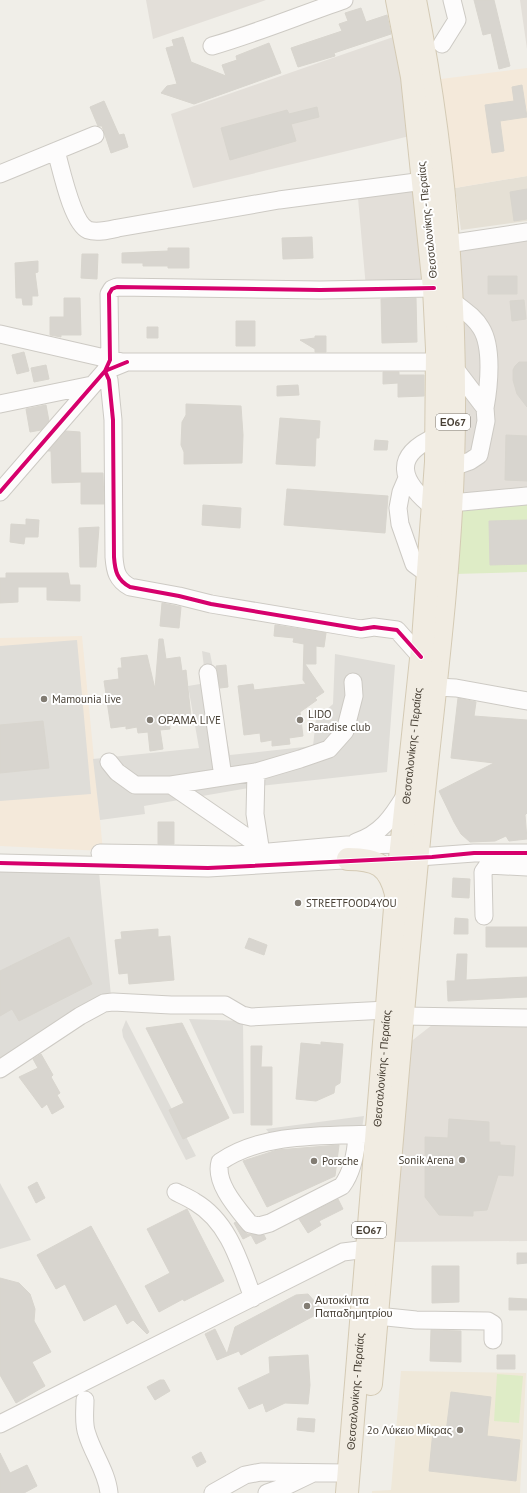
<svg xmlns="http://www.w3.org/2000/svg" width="527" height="1493" viewBox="0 0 527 1493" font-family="'PT Sans',sans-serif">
  <rect width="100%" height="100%" fill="#f0eee8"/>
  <path fill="#e5e0d5" d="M527,176V221L461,230L455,188Z"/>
  <path fill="#f4e9da" d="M527,68V176L455,188L441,79Z
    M82,636L103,851L0,846V638Z"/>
  <path fill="#e3dfd9" d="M146,0H266L153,39Z
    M520,0H527V49Z
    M399,35L414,135L193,188L171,114Z
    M419,188L429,287L366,288L358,198Z
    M527,239V491L461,495L464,354L459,249Z
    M432,1025L527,1026V1241L389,1242L409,1043Z"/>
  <path fill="#efe8d9" d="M401,1371L526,1373L520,1493H372V1491L391,1490Z"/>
  <path fill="#deecc6" d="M527,502V572L454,574L461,509Z
    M497,1374L523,1376L519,1423L494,1421Z"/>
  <path fill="#dfddd8" d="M77,640L91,794L0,801V646Z
    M202,651L210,653L230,755L313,746L316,719L333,704L335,654L395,665L387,772L260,786L144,806L145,814L100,820L93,759L199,748L188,686L206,683Z
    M0,870L99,872L111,996L0,1063Z
    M189,1019L243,1021L244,1113L233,1114Z
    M126,1020L196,1156L186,1160L123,1037L122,1030Z
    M364,1116L362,1128L273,1138L266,1129Z
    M0,1183L31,1240L0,1249Z"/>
  <path fill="#d8d5cf" stroke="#d8d5ce" d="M474,0H494L510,66L499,69L491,33L483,35Z
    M361,8L366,22L387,15L391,34L334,53L335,56L298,67L291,48L342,31L339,24L348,21L345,13Z
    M183,37L191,62L226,76L222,65L237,60L236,56L269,43L281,73L194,104L161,93L167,86L177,84L166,48L174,46L172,40Z
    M522,85L527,117L500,121L504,151L492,153L485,105L514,101L512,87Z
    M104,101L119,135L124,134L128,147L111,153L102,126H98L90,107Z
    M317,107L319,117L291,124L296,141L230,160L221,128L287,110L289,114Z
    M527,189V219L514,221L510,192Z
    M312,237L313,258L283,259L282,238Z
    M168,248H189V268H168V266H143V263H122V253L168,251Z
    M82,254H98L97,279L81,278Z
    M38,261V272L35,273L38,296H32V305H23L22,298H16L15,263Z
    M488,276H517V294H488Z
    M64,298H80L81,335H61V337L50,335V317H64Z
    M416,298L417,342L382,343L381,299Z
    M524,300L526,319L512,321L510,301Z
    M236,321H255V346H236Z
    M147,327H158V338H147Z
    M315,336H326V352H315V349L300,340L315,338Z
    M24,352L29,371L17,374L12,355Z
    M519,362H527V407L517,394L513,380V370L515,366Z
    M46,365L49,379L34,382L31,368Z
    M383,372H399V375H424V396L398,397V383L383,384Z
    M298,385L299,395L277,396V386Z
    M186,404L241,406L243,435L242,463L184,464V452L181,445L182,422L186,415Z
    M46,405L49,421L41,430L30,432L26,409Z
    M280,418L320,421L319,438H316L315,466L276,464Z
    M66,431L80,432L81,482V473H103L104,504H81V482L52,483L51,451H48Z
    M506,435L527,436V481L505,480Z
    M375,440L388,441L387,450H374Z
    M287,489L388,496L385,533L284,525Z
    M203,505L241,508L240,528L202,525Z
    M26,519L39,520L38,537H25L24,544L10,542L11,524L26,525Z
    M527,520V564L490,565L489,521Z
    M99,527L96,567H80L79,528Z
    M6,573H68L70,585H80V601L47,600V587H18V602L0,603V578H6Z
    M162,603L181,607L179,628L160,626Z
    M275,625L326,633L324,647L316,646V664H305L324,692L315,698L317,700L300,712L303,736L289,738L290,744L272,746V740L261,742L260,733L244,735L238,686L253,684L254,690L306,684L303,680L304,644L293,642L294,638L274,636Z
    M159,639H163L166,659L180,657L182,671L186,670L191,717L169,718L170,729L160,730L163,749L150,751L148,732L138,733L137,727L126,729V726L111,728L104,681L119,679L118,668H122L121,658L147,655L155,689Z
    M226,665L228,687L220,688L216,666Z
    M458,698L476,702L474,716L527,720V813L525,815L527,839L509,841L506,836L495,841L470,842L461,834L454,822L439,791L494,763L451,758Z
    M43,721L49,768L0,773V725Z
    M158,822H174V844H158Z
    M453,878L470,879L469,898L452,897Z
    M455,918L468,919V934H454Z
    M486,927H527V947H486Z
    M158,929V937L170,936L174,980L129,984L128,973L119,974L115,940L122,939L121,932Z
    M69,937L92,984L19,1021L12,1009L0,1016V971Z
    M249,938L267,945L264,955L245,948Z
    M457,954H467L466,980L527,977V997L448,1001L447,981H455Z
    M182,1023L229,1118L183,1139L169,1110L184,1103L146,1028Z
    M321,1042L343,1044L340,1083L335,1086L334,1093L316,1101L296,1099L301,1043L321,1045Z
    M251,1046H262L261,1067H272V1125H251Z
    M41,1054L53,1075L51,1077L60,1093L57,1095L64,1107L52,1114L47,1104L42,1108L19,1077L38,1068L33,1059Z
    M449,1119L489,1122V1142H500V1145L515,1146L513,1176L498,1175L487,1210L473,1211V1216L439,1215L425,1197V1137L448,1138Z
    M339,1145L335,1176L267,1207L243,1161L277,1150Z
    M37,1182L45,1198L36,1203L28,1187Z
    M338,1199L343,1209L319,1221L321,1225L308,1233L299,1219Z
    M187,1209L224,1281L184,1301L183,1299L159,1312L145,1286L170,1273L147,1229Z
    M236,1222L247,1234L264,1235L266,1239L256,1244L251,1235L243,1239L234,1223Z
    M91,1226L149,1332L147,1334L133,1320L127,1324L116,1304L84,1321L65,1284L56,1289L37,1255Z
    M517,1253H527V1263L517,1264Z
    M432,1266H459V1302L432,1303Z
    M0,1278L19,1283L30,1294L35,1309L34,1321L51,1352L32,1362L45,1386L16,1403L0,1375Z
    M308,1294L323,1311L241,1355L239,1351L217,1360L205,1334L215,1329L227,1354L235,1327L296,1295Z
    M509,1298L527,1299V1310H509Z
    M431,1330L461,1331V1362L430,1361Z
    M308,1355L310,1385L308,1404L285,1403L266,1412L263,1403L249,1409L238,1388L270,1373L269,1357Z
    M497,1355H515V1369H497Z
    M160,1380H164L170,1391L155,1400L147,1387Z
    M451,1392L491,1397L487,1436L520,1440L516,1481L429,1471L433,1431L446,1432Z
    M298,1418L315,1419L314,1432L297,1430Z
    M201,1452L206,1462L197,1467L192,1457Z
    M0,1453L10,1473L27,1465L37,1486L24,1493H0Z"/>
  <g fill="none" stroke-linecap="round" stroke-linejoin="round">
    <defs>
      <path id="minor" d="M442,44L457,20L452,0
        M212,46C257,33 300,15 344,0
        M56,151C61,168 72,223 88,230C97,233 109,230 118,228L279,200L424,181
        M0,174L95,135
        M448,244L527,232
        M451,300C462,309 474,316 481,328C493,347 489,386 485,408
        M0,334L122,362H437
        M127,362L105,371L109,380L113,420L114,557C115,571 117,580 130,587L179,596L211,604L361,629L374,627L397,630L421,657
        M453,366L485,408L486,421L479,455L470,461L453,467
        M0,404L92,385
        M407,478L401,492L398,508L400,524L414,564L429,575
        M0,492L105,371L110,360L109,294L112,289L117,287L320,290L434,288
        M451,503L527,496
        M434,508C400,481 391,456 437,436
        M208,673L223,777
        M436,687L456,688L527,701
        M109,762L117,772L135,785H171L256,772L300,759L329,749L345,731L354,696L353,682
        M256,772L255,814L261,853
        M171,785L251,840L261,853
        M356,842C381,834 392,817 405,796
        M100,853L236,855L347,845L413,844
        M405,858L474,853H527
        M0,863L208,868L361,859
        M484,916L483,872L488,865L527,867
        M403,1016L527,1018
        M0,1069L80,1016L104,1003L113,1002L171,1005H225L242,1015L251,1017L387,1010
        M357,1135C356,1153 353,1171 342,1186L270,1223L259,1226L250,1224C238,1209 214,1183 220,1162C263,1132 326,1136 376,1134
        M176,1192C182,1195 189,1198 195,1202C229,1222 240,1263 253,1298
        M377,1316L416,1320L488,1321L493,1324V1340
        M85,1400C85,1411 83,1424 87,1434C93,1454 107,1472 109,1493
        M0,1424L343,1252L367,1249
        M213,1493L245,1475L261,1472L348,1473
        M267,1493L284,1487L311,1474"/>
      <g id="major">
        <path d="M348,859C376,859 389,865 396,894"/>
        <path d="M371,1384C387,1203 401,1022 419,841C431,716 449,591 453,466C458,310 445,152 415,0"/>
        <path id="s1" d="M347,1493L396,896L423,640L436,462L437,349L434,288L412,77L397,0"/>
      </g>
    </defs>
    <use href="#minor" stroke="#cdcac4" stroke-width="19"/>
    <use href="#major" stroke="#d4cab4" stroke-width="24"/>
    <use href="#minor" stroke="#fdfcfc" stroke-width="17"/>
    <use href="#major" stroke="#f1ece2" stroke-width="22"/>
    <defs>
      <path id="cycleway" d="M127,362L105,371L109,380L113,420L114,557C115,571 117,580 130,587L179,596L211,604L361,629L374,627L397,630L421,657
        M0,492L105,371L110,360L109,294L112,289L117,287L320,290L434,288
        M0,863L208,868L432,857L474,853H527"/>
    </defs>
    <use href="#cycleway" stroke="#fff" stroke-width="6"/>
    <use href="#cycleway" stroke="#d6006c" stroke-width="4"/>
  </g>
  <g fill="#827c73" stroke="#fff" stroke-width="1.5">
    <circle cx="44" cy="699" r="4"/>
    <circle cx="150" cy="720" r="4"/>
    <circle cx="300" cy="720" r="4"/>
    <circle cx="298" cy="903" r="4"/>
    <circle cx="462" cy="1160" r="4"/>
    <circle cx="314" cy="1161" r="4"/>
    <circle cx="307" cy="1306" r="4"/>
    <circle cx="460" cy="1430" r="4"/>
  </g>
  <g text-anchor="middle" stroke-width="4" stroke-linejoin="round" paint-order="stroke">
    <g fill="#fff" stroke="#7e7971" stroke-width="1">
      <rect x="436" y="414" width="34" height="16" rx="3"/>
      <rect x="352" y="1222" width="34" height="16" rx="3"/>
    </g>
    <g font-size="10" font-weight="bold" fill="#473f34">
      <text x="453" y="426">ΕΟ67</text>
      <text x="369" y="1234">ΕΟ67</text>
    </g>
    <g font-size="11" fill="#473f34" stroke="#fff">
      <text transform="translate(427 220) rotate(-96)" y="4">Θεσσαλονίκης - Περαίας</text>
      <text dy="4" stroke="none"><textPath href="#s1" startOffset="750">Θεσσαλονίκης - Περαίας</textPath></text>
      <text dy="4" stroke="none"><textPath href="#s1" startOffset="426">Θεσσαλονίκης - Περαίας</textPath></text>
      <text dy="4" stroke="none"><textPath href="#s1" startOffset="102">Θεσσαλονίκης - Περαίας</textPath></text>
    </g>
    <g font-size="11" fill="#473f34" stroke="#fff" text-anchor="start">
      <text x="52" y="703">Mamounia live</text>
      <text x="308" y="718">LIDO<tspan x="308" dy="13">Paradise club</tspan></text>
      <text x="158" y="724">ΟΡΑΜΑ LIVE</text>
      <text x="306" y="907">STREETFOOD4YOU</text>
      <text x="454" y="1164" text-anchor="end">Sonik Arena</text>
      <text x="322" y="1165">Porsche</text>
      <text x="315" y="1304">Αυτοκίνητα<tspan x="315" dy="13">Παπαδημητρίου</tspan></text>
      <text x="452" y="1434" text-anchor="end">2ο Λύκειο Μίκρας</text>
    </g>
  </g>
</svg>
